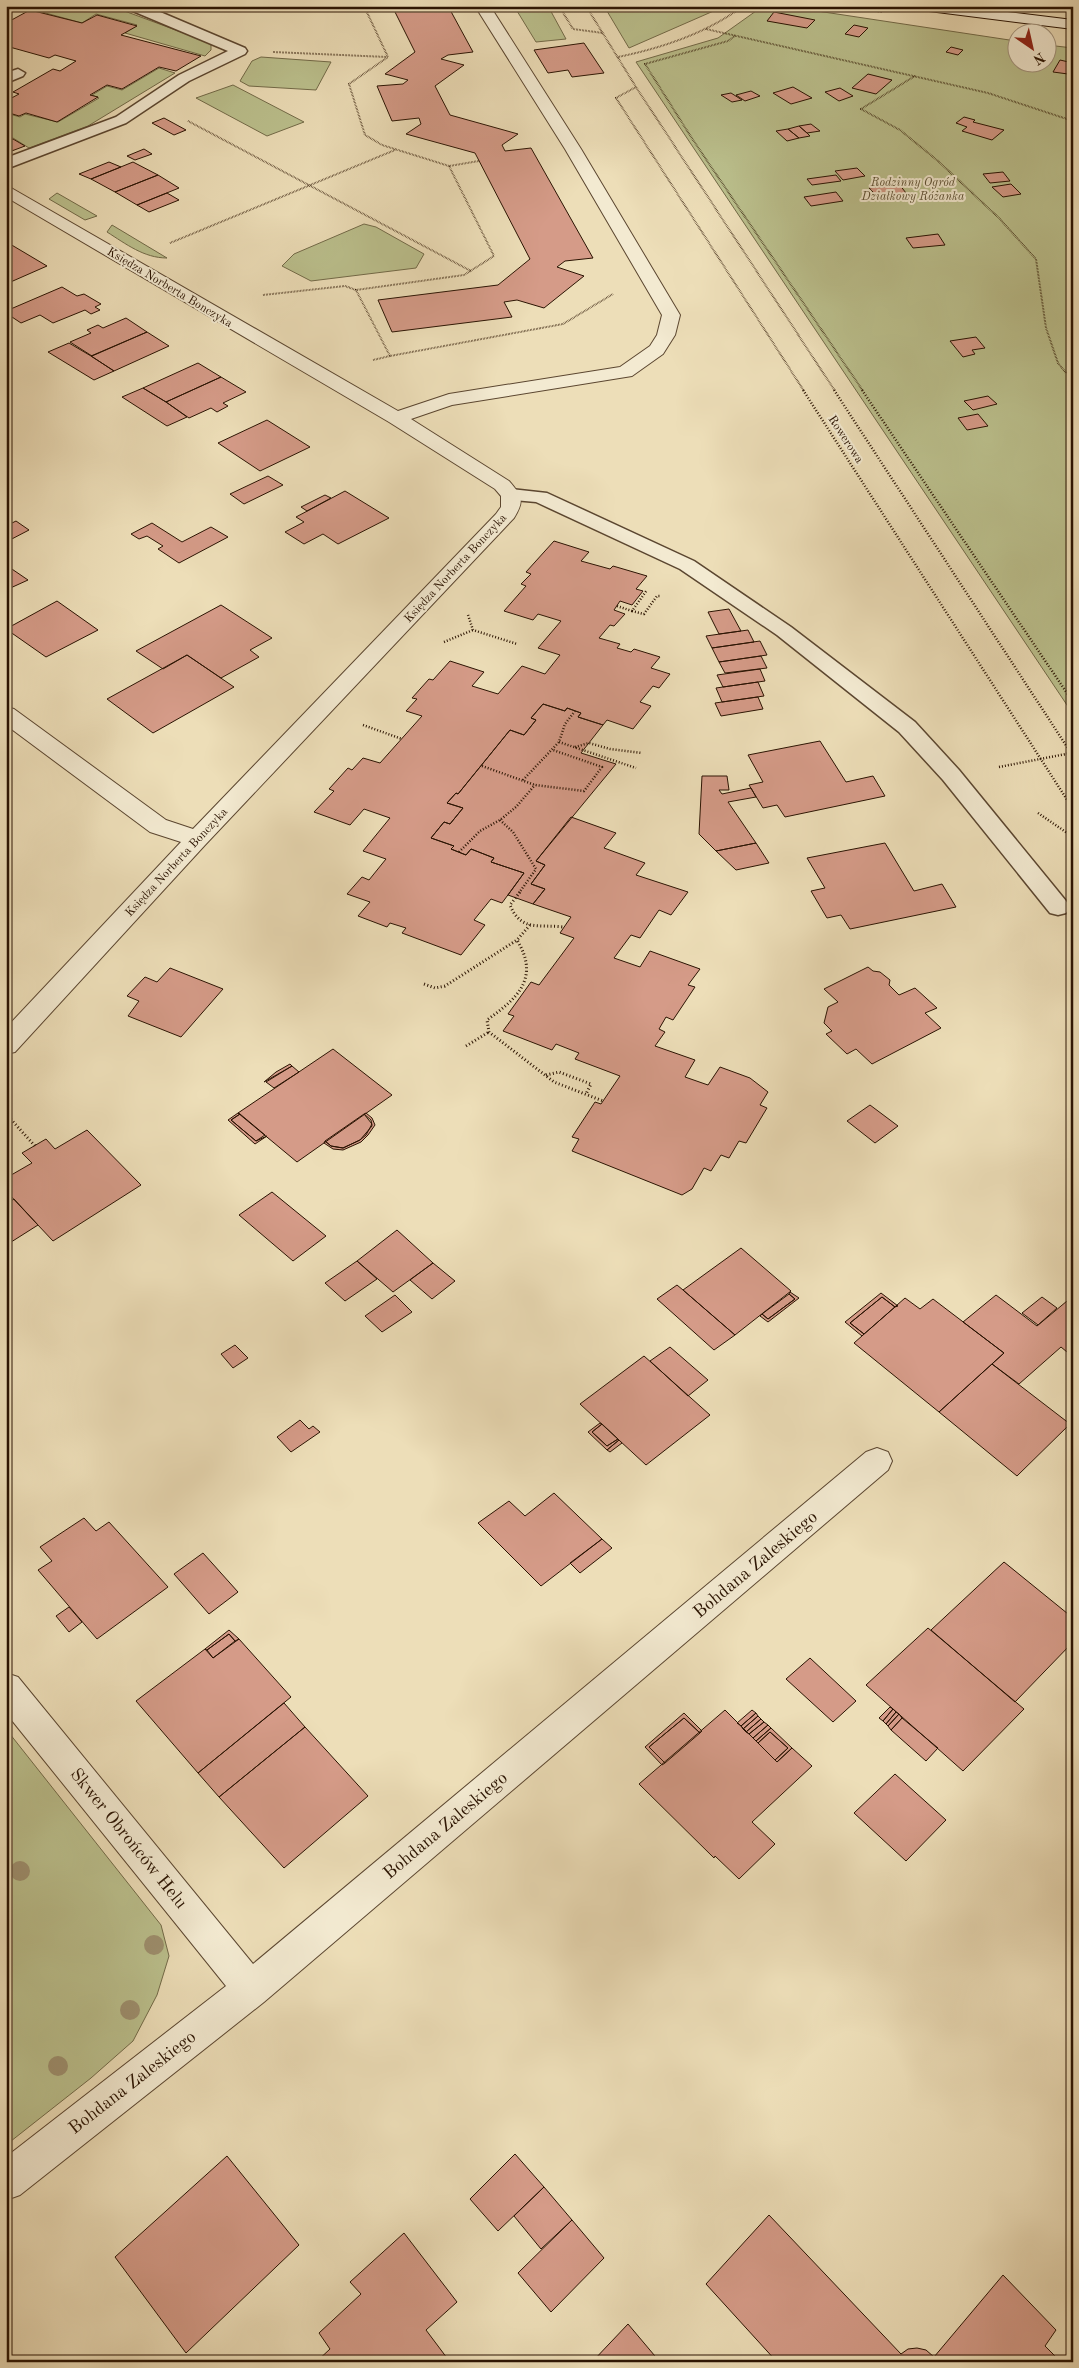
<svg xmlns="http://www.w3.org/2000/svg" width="1079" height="2368" viewBox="0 0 1079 2368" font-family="'Old Standard TT',serif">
  <rect width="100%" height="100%" fill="#eddeb8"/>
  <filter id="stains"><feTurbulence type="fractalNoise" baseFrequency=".004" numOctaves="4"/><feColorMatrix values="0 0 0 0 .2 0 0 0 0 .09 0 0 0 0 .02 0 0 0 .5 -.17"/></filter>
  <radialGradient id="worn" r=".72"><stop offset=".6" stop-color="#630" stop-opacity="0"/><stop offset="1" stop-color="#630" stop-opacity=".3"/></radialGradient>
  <path fill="#bbc08d" stroke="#726a48" d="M35,6H111L208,42L211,45V50L205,56L125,33L137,25L96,14L82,23L31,9Z
    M514,6H548L566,39L536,42Z
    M604,6H725L629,48Z
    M763,6H784L1016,41V62H1046L1047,45L1073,48V714L636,62L718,38Z
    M261,57L331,62L316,90L249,86L240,81L252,61Z
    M159,68L175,73L88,126L29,148L13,138L6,140V113L20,117L25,114L58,122L99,98L92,95L107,86L122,90Z
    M233,85L304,122L267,136L196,98Z
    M57,193L97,216L85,220L49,199Z
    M364,224L376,227L424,254L416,268L311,281L282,266L294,254Z
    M112,225L167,258C144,258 126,244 107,232Z
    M6,1729L161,1925L169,1956L157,1995L133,2041L91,2078L6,2145Z"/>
  <path fill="#d59b88" stroke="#2a1302" d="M392,6H448L473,52L448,55L441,59L464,65L435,86L450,115L518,134L502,145L505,151L531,148L593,258L565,261L557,267L584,276L544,308L517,300L504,302L512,317L392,332L378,300L498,285L530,259L475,153L406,134L421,124L419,118L392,121L377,86L403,84L408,80L385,74L415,52Z
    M30,10L82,23L97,15L137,26L121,35L201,56L176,71L159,67L122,89L107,85L90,95L98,97L57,122L26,113L19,116L6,112V101L19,94L13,92L53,69L60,71L76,61L55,55L49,58L6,46V23Z
    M774,12L815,20L807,28L767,21Z
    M854,25L868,28L859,37L845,34Z
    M584,43L604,73L572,77L568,70L548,73L534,50Z
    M951,47L963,50L958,55L946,52Z
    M1060,60L1073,63L1072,72L1068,74L1053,72Z
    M868,74L892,80L876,94L852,88Z
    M793,87L812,98L791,104L773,93Z
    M840,88L853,96L839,101L825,92Z
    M751,91L760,96L745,101L736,95Z
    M731,93L742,100L732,102L721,95Z
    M964,117L975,120L973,122L1004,130L992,140L962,131L967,127L956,123Z
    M164,118L186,130L174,135L152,123Z
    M811,124L820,131L807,133L799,126Z
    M799,126L807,133L810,136L799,138L788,129Z
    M788,129L799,138L787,141L776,131Z
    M13,139L25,146L9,152L6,150V141Z
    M144,149L152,154L135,160L127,156Z
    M109,162L121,167L91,179L79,174Z
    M133,162L158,175L115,192L91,179Z
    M857,168L865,176L843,180L835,171Z
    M1003,172L1010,181L990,183L983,174Z
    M158,175L179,188L137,205L115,192Z
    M836,175L841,181L812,185L807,179Z
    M899,184L906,193L878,197L869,188Z
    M1011,184L1021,194L1003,197L992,187Z
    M836,192L843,201L811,206L804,197Z
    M167,193L179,200L149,212L137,205Z
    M938,234L945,245L913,248L906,238Z
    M10,244L47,266L6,284V246Z
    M62,287L77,296L84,294L101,304L95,307L100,310L91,314L85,310L53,323L40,315L21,323L6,313V311Z
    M126,318L147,332L92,356L70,342L91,333L87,330L98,325L103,328Z
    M147,332L169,346L114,371L91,356Z
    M976,337L985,348L972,350L975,354L963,357L950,341Z
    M69,343L91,356L114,371L94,380L48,352Z
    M198,363L221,377L166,402L143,388Z
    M221,377L246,392L223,403L228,406L217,412L211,408L189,418L166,402Z
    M143,388L166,402L187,417L167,426L122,397Z
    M988,396L997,404L973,410L964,401Z
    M978,414L988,426L967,430L958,418Z
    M267,420L310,447L260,471L218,443Z
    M268,476L283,485L244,504L230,494Z
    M345,491L389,518L338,544L323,534L304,544L285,532L304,522L296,517Z
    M325,495L331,498L307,511L301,507Z
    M16,521L29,530L6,542V526Z
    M152,523L182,542L211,527L228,537L179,563L158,549L163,546L147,536L139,539L131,534Z
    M554,541L589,552L581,561L610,569L613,566L647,576L636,589L643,591L632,605L620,601L614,610L625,614L614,626L610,625L599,638L620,644L617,648L631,652L634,649L660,657L651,668L670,674L659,688L653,686L640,702L651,706L633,729L607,720L603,725L578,717L581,713L567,708L565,711L543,704L531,718L536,720L524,735L510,730L458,794L456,793L447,803L463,808L450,824L444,822L431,838L454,846L451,849L466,855L471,849L494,858L491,862L524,873L502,903L491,899L474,920L485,925L461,955L402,933L406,928L390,923L387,927L358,916L370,902L347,894L362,877L369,880L386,859L363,851L390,818L364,809L350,825L314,812L334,791L329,789L348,768L352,770L363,758L380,763L422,716L406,711L417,699L412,698L429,679L433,680L450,661L484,672L472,686L498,694L522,666L545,674L560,655L538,648L561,621L538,614L533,620L504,611L526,586L521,584L531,574L526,572Z
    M6,565L28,580L6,590Z
    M57,601L98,630L46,657L6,629Z
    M221,605L272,638L250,650L259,657L221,678L187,655L163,669L136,651Z
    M729,609L741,631L719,634L708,612Z
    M748,630L754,642L712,648L706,636Z
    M760,641L767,655L719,662L712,648Z
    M187,655L234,687L153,733L107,699Z
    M761,656L767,668L725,673L719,662Z
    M760,669L765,681L723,687L717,675Z
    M758,682L764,696L722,702L716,688Z
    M758,697L763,709L721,716L715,703Z
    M543,704L565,711L567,708L581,713L578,717L603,725L581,753L616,764L536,861L545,865L531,884L545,889L533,904L508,895L524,873L491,862L494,858L471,849L466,855L451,849L454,846L431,838L444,822L450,824L463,808L447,803L456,793L458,794L510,730L524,735L536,720L531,718Z
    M820,741L846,782L873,776L885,796L785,817L777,805L763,808L749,785L763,782L748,755Z
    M702,776H727L729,790H719L722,794L751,788L756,797L728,802L756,843L716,851L699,834Z
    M571,817L616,833L604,848L645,863L636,875L688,892L671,915L659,910L640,938L631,935L614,958L640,967L650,951L700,969L688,985L695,987L673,1020L666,1017L659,1029L665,1032L655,1046L695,1060L685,1077L708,1085L720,1067L750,1078L768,1092L760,1105L767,1108L746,1143L739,1141L729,1158L721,1155L711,1171L704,1168L692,1189L682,1195L572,1151L579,1139L572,1137L595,1102L601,1104L620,1076L575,1059L579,1053L556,1044L552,1050L503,1031L514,1016L508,1014L531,982L539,985L574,938L560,933L571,917L533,904L545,889L531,884L545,865L536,861Z
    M756,843L769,863L736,870L716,851Z
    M885,843L914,891L942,884L956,907L850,929L841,915L827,918L811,891L825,888L807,858Z
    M868,967L873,971L880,972L890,980L889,985L899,995L915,988L937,1008L925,1013L941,1028L872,1064L856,1049L847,1054L826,1034L832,1031L824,1023L828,1007L838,1002L824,989Z
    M170,968L223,989L181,1037L128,1016L139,1001L127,996L145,977L157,982Z
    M333,1049L392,1095L297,1162L238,1113Z
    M290,1064L292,1066L264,1082L276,1072Z
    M292,1066L299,1072L274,1088L266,1082Z
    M870,1105L898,1126L875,1143L847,1121Z
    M238,1113L240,1114L231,1120L256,1141L267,1136L255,1144L228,1120Z
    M366,1113L372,1118L375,1125L368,1135L361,1142L343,1150L333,1149L324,1143L325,1141L331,1146L343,1148L360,1140L372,1126L371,1120L364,1114Z
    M240,1114L265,1135L256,1141L231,1120Z
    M364,1114L372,1124L366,1135L360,1140L343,1148L331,1146L325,1141Z
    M87,1130L141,1185L53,1241L6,1191V1178L32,1163L22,1153L46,1139L55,1149Z
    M272,1192L326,1236L293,1261L239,1215Z
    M14,1199L38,1225L8,1244L6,1204Z
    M397,1230L433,1263L393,1292L357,1261Z
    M741,1248L791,1291L735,1335L683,1290Z
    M357,1261L377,1279L345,1301L325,1283Z
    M433,1263L455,1281L432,1299L410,1280Z
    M677,1285L683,1290L735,1335L714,1350L657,1299Z
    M790,1292L799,1298L768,1322L760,1316L762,1314L768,1319L795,1299L789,1294Z
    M881,1293L898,1306L895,1307L882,1297L850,1323L864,1334L862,1336L845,1322Z
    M789,1294L795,1299L768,1319L762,1314Z
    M395,1295L412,1312L382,1332L365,1316Z
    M996,1295L1037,1326L1073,1296V1357L1061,1347L1019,1384L992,1364L1004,1353L963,1322Z
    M882,1297L895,1307L864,1334L850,1323Z
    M1042,1297L1057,1308L1038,1325L1022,1313Z
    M905,1298L920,1309L933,1299L1004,1353L939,1412L854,1343Z
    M235,1345L248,1358L233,1368L221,1354Z
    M670,1347L708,1380L688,1396L650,1361Z
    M644,1356L710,1415L646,1465L580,1404Z
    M992,1364L1070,1424L1017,1476L939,1412Z
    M300,1420L309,1429L313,1426L320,1432L291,1452L277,1437Z
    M600,1423L602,1424L592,1432L607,1446L618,1439L619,1440L607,1450L588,1432Z
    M602,1424L618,1439L607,1446L592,1432Z
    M619,1440L622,1443L610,1452L607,1450Z
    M554,1493L602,1539L541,1586L478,1523L509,1501L525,1516Z
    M84,1518L96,1531L109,1522L168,1587L97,1639L38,1570L52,1561L40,1547Z
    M602,1539L612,1548L580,1573L570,1563Z
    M203,1553L238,1592L209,1614L174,1574Z
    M1004,1562L1073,1618V1642L1015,1702L931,1630Z
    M69,1607L82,1622L69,1632L56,1616Z
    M928,1628L1024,1709L963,1771L866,1685Z
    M229,1630L239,1639L235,1641L229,1634L207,1650L205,1649Z
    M229,1634L235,1641L213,1658L207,1650Z
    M239,1639L291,1697L198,1773L136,1701L205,1649L213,1658Z
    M810,1658L856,1701L833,1722L786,1679Z
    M284,1703L305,1727L219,1797L198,1773Z
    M890,1707L893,1709L883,1721L879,1718Z
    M893,1709L896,1712L886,1724L883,1721Z
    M725,1710L777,1762L792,1748L812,1766L752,1822L775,1844L739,1879L715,1856L714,1858L639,1784Z
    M752,1710L756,1713L741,1726L737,1723Z
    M896,1712L899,1714L888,1726L886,1724Z
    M684,1713L702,1731L700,1733L684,1718L649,1747L665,1763L662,1765L645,1747Z
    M756,1713L758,1716L743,1729L741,1726Z
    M899,1714L902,1718L891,1730L888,1726Z
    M758,1716L761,1719L746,1732L743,1729Z
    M684,1718L700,1733L665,1763L649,1747Z
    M902,1718L938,1748L926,1761L891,1730Z
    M761,1719L764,1722L749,1734L746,1732Z
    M764,1722L768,1725L753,1738L749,1734Z
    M768,1725L771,1728L756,1741L753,1738Z
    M305,1727L368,1796L284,1868L219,1797Z
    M771,1728L792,1748L777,1762L775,1760L788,1748L770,1732L758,1743L756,1741Z
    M770,1732L788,1748L775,1760L758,1743Z
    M895,1774L946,1820L906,1861L854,1813Z
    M515,2154L544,2187L498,2231L470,2199Z
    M227,2156L299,2245L186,2353L115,2257Z
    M544,2187L572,2220L541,2249L514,2216Z
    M769,2215L901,2354L908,2349L917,2348L926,2350L934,2357L1003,2275L1056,2330L1045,2346L1061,2362H777L706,2284Z
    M572,2220L604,2258L551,2312L518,2273Z
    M404,2233L457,2302L426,2330L450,2362H316L330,2349L319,2333L361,2294L350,2282Z
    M628,2324L660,2362H592Z"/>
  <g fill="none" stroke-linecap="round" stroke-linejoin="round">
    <defs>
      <path id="lane" d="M126,6H146L245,48L247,51L245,54L189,81L126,123L6,169V158L116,117L179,75L228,51L128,9Z
        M18,69L25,73L23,76L6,83V73Z
        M511,489L547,493L694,561L791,627L915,722L959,770L1066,901L1070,907L1066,913L1058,915L1050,913L943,780L899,732L777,635L680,569L536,502L504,499L501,495L504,491Z"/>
      <path id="street" d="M475,6H490L581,149L680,315L675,335L663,354L632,376L452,405L411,419L509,481C522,496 525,500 514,518L205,845L15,1052L6,1054V1028L181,842L150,832L6,725V707L14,709L166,820L193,829L496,514L501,507V496L495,489L389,422L6,197V185L398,411L449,394L620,367L650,346L657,335L662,315L565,149Z
        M877,1448L888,1452L892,1461L888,1470L264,2002L20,2195L6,2200V2157L226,1986L6,1713V1673L18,1677L253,1964L866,1452Z"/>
      <path id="secondary" d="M914,6H959L1073,20V29L921,10Z"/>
    </defs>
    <use href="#lane" stroke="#5b4630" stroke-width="3"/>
    <use href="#street" stroke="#5b4630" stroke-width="2"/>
    <use href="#secondary" stroke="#2a1302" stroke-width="2"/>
    <path stroke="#2a1302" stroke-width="2" stroke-dasharray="0.5 1" stroke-linecap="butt" d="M364,6L388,57L349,84L365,135L382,145L449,166L494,256L464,275L356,290L390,356L373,360
      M559,6L573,29L603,33
      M586,6L636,87L835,391
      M846,6L882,12
      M6,13L19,6
      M706,29L988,93L1073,121
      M735,36L728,41L645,64L693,140L863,391
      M273,52L387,57
      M618,57C662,48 707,33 743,6
      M915,76L861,109L900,130L938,161L999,218L1036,259L1046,328L1058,363L1066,373L1073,371
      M636,87L616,98L804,391
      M188,121L471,271
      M449,166L479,161
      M170,243L395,150
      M263,295L345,286L356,290
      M390,356L563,324L613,294"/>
    <path stroke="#2a1302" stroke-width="2.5" stroke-dasharray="1 2" stroke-linecap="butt" d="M803,390L1073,809
      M834,390L1073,756
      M862,390L1073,702
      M617,606L632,611L647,590
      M632,611L644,614L657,596H660
      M468,615L473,630L517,644
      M444,642L473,630
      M363,725L402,739
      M559,742L636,768
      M575,747L589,743L610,749L642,753
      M482,766L535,785L584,791L602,767L553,750
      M999,767L1071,753
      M523,780L559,742L565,724L575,711
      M1038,813L1073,837
      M500,820L513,832L536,869L519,893
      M459,852L480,831L500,820L516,807L535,785"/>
    <path stroke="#2a1302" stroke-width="3" stroke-dasharray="1 2.5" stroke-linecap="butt" d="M520,892L510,905C521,932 539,924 563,927
      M530,925L517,940C540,978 518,998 487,1020L489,1032L554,1082L603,1101
      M424,984L435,988L445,986L517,940
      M466,1046L489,1032
      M546,1075L559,1072L591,1084L586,1094
      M6,1114L35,1146"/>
    <use href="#lane" fill="#f3ead1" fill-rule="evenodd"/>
    <use href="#street" fill="#f3ead1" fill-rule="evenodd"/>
    <use href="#secondary" fill="#f3ead1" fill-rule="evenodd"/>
  </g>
  <g fill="#9e906f">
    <circle cx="20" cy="1871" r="10"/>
    <circle cx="154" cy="1945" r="10"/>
    <circle cx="130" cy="2010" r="10"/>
    <circle cx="58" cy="2066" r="10"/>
  </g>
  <g text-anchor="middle" stroke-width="4" stroke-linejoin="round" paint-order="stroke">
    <g font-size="12" font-style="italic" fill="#5d5033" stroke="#f3ead1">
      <text x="913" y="186">Rodzinny Ogród<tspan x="913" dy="14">Działkowy Różanka</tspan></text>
    </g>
    <g font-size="12" fill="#2a1302" stroke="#f3ead1">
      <text transform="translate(170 287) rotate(31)" y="4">Księdza Norberta Bonczyka</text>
      <text transform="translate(846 439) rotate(57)" y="4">Rowerowa</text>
      <text transform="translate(455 568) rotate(-47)" y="4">Księdza Norberta Bonczyka</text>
      <text transform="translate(176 862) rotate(-47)" y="4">Księdza Norberta Bonczyka</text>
    </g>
    <g font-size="18" fill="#2a1302" stroke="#f3ead1">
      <text transform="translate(755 1564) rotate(-40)" y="6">Bohdana Zaleskiego</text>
      <text transform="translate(445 1825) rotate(-40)" y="6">Bohdana Zaleskiego</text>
      <text transform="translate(129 1838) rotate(51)" y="6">Skwer Obrońców Helu</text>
      <text transform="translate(132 2082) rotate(-38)" y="6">Bohdana Zaleskiego</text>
    </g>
  </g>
  <rect width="1079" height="2368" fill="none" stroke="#eddeb8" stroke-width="25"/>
  <rect x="8" y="8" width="1064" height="2353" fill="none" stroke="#2a1302" stroke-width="2.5"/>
  <rect x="12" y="12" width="1054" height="2343" fill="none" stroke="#2a1302"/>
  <g transform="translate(1032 48) rotate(146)"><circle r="24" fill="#f3ead1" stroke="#a3947e"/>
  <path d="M0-4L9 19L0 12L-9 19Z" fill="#8f2418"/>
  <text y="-8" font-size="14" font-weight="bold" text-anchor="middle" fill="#2a1302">N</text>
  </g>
  <rect width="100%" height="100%" filter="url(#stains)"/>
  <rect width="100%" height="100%" fill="url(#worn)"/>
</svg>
